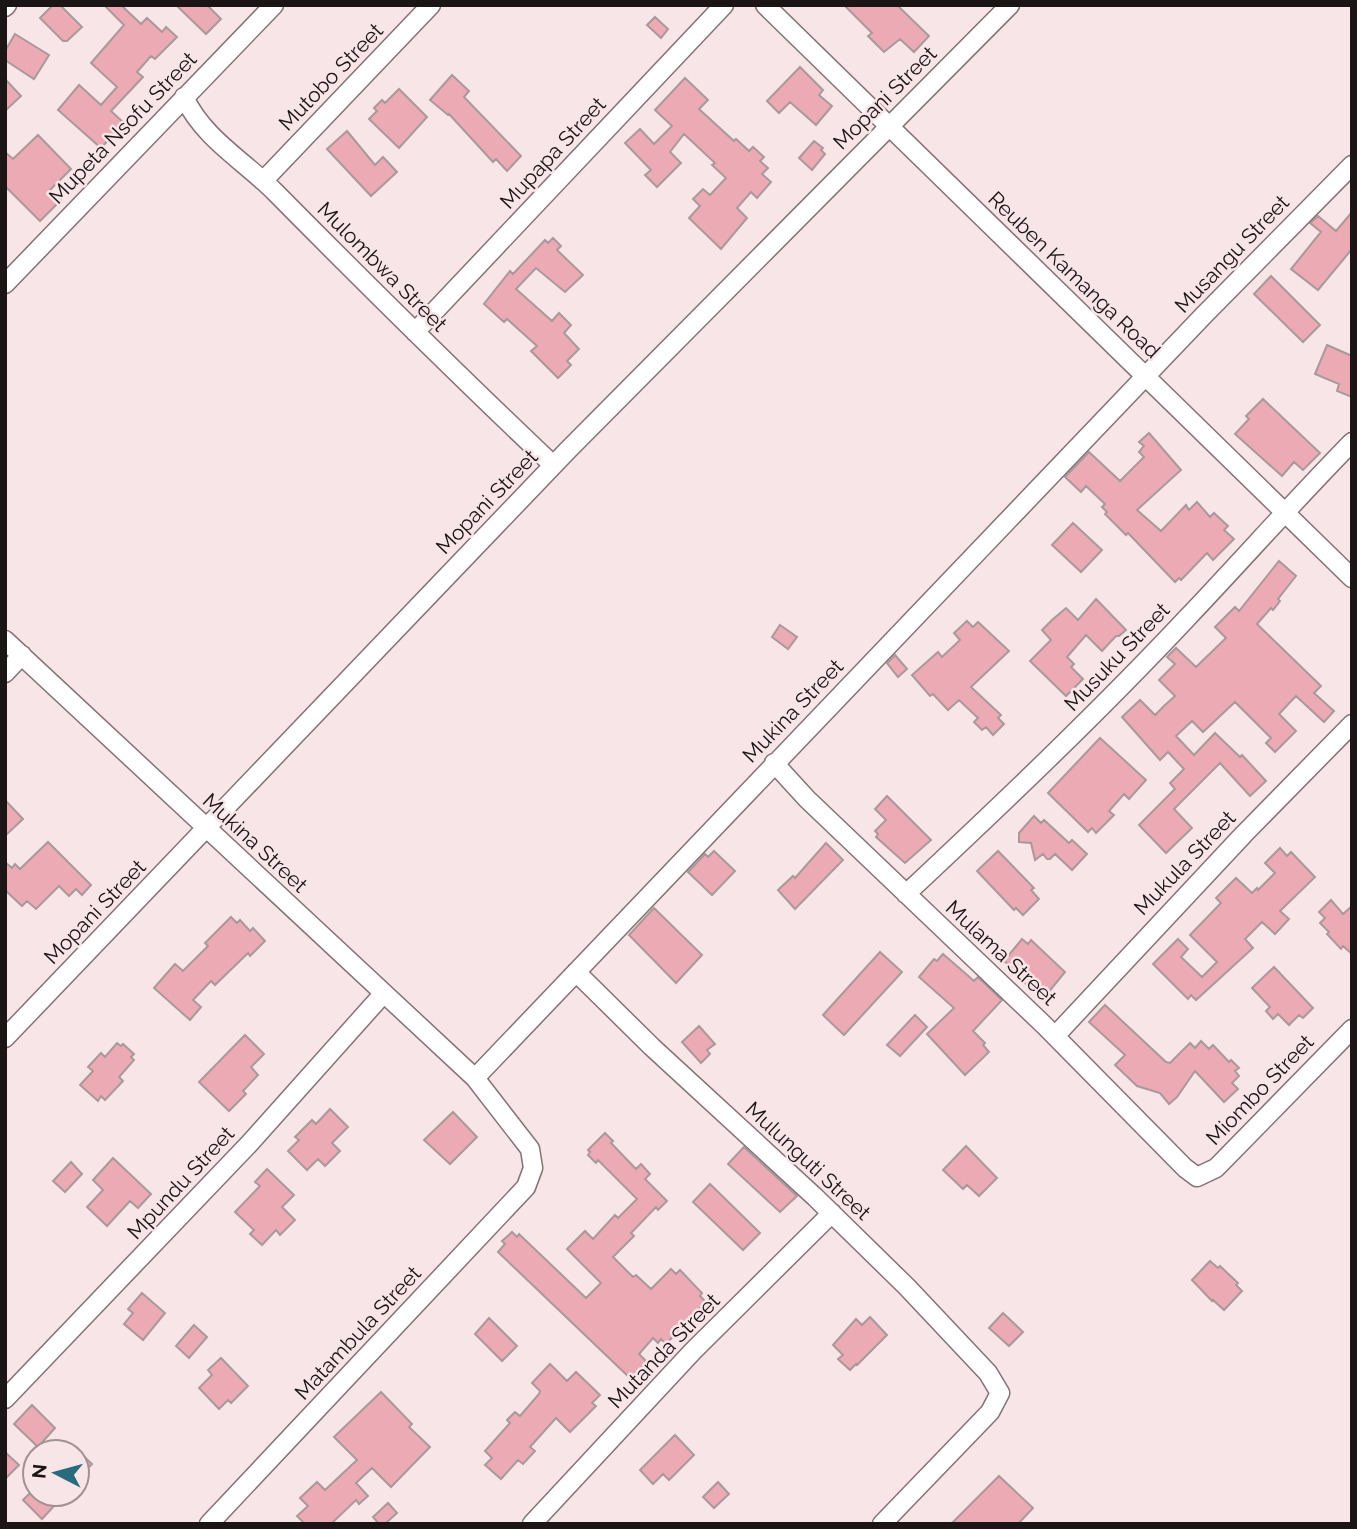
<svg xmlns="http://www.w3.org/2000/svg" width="1357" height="1529" viewBox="0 0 1357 1529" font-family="Raleway,sans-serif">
  <rect width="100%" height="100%" fill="#f8e5e8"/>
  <path fill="#ecaab4" stroke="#aa989b" stroke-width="2" d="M53,5H60L82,27L67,41H63L40,18Z
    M104,5H121L141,24L147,18L162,32L166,27L177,37L155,59L151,56L137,72L143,77L111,111L124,123L101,148L58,110L79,85L101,105L117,87L91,63L124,25Z
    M176,5H207L221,19L206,34Z
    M844,5H897L929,36L914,52L900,39L884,52L868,36L872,33Z
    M655,17L668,29L661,38L647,25Z
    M15,34L49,55L34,79L5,60V51Z
    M800,67L823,90L819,95L832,106L816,125L790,102L779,113L767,101Z
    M452,75L469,91L464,97L521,156L507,171L496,159L493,162L449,114L448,115L430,100Z
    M685,78L708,100L699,109L734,141L736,139L749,151L753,147L764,157L760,161L768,168L762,174L771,182L757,198L751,192L737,208L747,218L721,249L689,218L700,206L693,199L703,189L710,195L726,178L712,165L715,163L684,134L670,152L681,163L657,187L645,175L651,170L625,143L640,129L654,144L672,126L655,110Z
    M5,79L21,96L5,111Z
    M399,89L427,117L399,148L369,119L377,111L374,108L382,100L385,103Z
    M347,131L375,165L383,157L397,172L371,196L327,149Z
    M38,135L71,169L50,190L61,200L40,221L5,186V152L13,159Z
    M814,141L823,148L821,150L825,154L812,170L799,158Z
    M1352,212V249L1318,290L1291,269L1321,232L1310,223L1318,216L1336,231Z
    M553,238L561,246L557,250L583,275L565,292L536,268L516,289L552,321L559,313L571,325L564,333L579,349L567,361L571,365L558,378L531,351L537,346L507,319L504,322L484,304L510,271L513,274L545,240L548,243Z
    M1271,276L1320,325L1303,342L1254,294Z
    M1327,345L1352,356V397L1337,391L1339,384L1315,374Z
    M1263,399L1320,453L1303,470L1294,462L1282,476L1235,434L1249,419L1246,416Z
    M1149,433L1181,470L1137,510L1161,531L1186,505L1189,510L1197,502L1210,517L1214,513L1228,526L1224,530L1234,539L1213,560L1207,553L1181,580L1179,578L1175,582L1128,533L1126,535L1105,514L1107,512L1102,507L1105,504L1086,486L1081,492L1065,477L1089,452L1120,481L1144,457L1139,452L1144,446L1139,442Z
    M1073,523L1102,550L1081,572L1052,545Z
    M1279,561L1296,576L1278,599L1280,601L1273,610L1271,608L1257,624L1321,686L1314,693L1334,711L1324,722L1296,696L1279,714L1296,731L1275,752L1266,743L1271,738L1235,702L1203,732L1192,721L1176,736L1194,755L1215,733L1240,757L1242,755L1266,781L1250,796L1220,763L1174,809L1192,828L1166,853L1139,825L1175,789L1170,783L1184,769L1168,752L1160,760L1122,717L1140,700L1155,715L1164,706L1175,696L1159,680L1175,664L1167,657L1176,648L1196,667L1226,638L1215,627L1235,607L1239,611Z
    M1096,599L1126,630L1119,636H1116L1102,651L1086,635L1067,657L1074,664L1071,667L1083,679L1066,696L1030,661L1051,640L1042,630L1052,620L1066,608L1078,620Z
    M967,621L973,627L978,622L1009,651L971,687L1001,715L998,718L1004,724L993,735L986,727L982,730L974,722L978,718L959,700L948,710L933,694L930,696L912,675L938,652L942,657L960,640L954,633Z
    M780,625L797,637L788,649L772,637Z
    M895,655L907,669L898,677L887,663Z
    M1100,738L1146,780L1129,799L1124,794L1109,811L1114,815L1096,833L1092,828L1088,832L1048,793Z
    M887,796L931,840L905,863L876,837L878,834L875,831L886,820L875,809Z
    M5,800L23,819L5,836Z
    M1034,816L1041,823L1044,820L1069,843L1072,840L1087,854L1072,870L1055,854L1050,859H1047L1043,854L1035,860L1031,843L1019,842V833Z
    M48,842L91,885L82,895L76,889L69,896L59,886L36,909L27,901L22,906L5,890V862L12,868L15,864L20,869Z
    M826,843L843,860L795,909L778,890L793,876L795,878Z
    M1280,848L1287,856L1291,852L1315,877L1280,911L1289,919L1275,934L1262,922L1245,939L1253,948L1196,1000L1191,995L1188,999L1153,964L1178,939L1188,949L1181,957L1202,977L1217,962L1190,935L1221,903L1216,898L1236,878L1252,893L1257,888L1258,890L1275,873L1265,863Z
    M714,851L735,871L712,895L688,872L705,854L708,857Z
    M998,851L1034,888L1031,890L1039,899L1023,915L1016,908L1014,910L977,871Z
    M1331,900L1343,914L1352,906V954L1343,946L1341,949L1327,934L1329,932L1320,923L1325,918L1319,912Z
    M654,908L702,955L676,983L629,935Z
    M231,917L237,923L240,920L250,931L253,928L265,941L250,956L248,953L215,985L211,981L193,1000L201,1007L190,1020L154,988L175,964L183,971L208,946L205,943Z
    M1022,939L1028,944L1031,940L1065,972L1043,999L1010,970L1012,968L1004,961Z
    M880,952L902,972L844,1035L823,1015Z
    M943,954L974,981L978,977L1002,1000L973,1031L985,1043L983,1045L989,1052L965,1075L927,1034L954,1008L919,977L934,959L937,961Z
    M1274,967L1313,1008L1303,1018L1299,1015L1289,1025L1278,1014L1273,1019L1266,1011L1270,1007L1252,988Z
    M1105,1005L1166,1062L1170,1063L1190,1043L1195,1048L1201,1041L1209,1049L1213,1045L1229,1062L1231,1060L1239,1068L1235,1071L1239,1076L1232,1083L1238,1089L1224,1102L1195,1071L1177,1097L1169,1104L1160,1093L1137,1086L1115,1065L1125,1055L1089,1022Z
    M915,1015L927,1027L900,1056L887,1045Z
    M699,1026L715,1044L707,1050L710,1054L701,1063L682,1042Z
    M245,1035L264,1054L251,1067L258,1075L243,1091L246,1094L229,1111L199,1082Z
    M117,1043L121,1046L123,1044L134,1054L131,1057L134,1060L119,1077L123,1081L105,1100L101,1096L98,1101L80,1085L93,1071L88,1067L101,1053L105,1057Z
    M330,1109L348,1127L332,1143L340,1151L325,1166L318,1159L307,1170L288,1151L299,1140L295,1137L312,1120L316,1124Z
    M453,1112L477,1137L450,1164L424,1140Z
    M605,1133L613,1141L611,1143L636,1169L641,1164L650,1174L645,1179L667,1201L658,1210L656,1207L631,1233L634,1236L613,1257L633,1277L636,1275L651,1289L671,1269L676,1274L680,1270L702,1293L700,1296L706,1302L666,1344L661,1339L658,1343L653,1338L639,1354L647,1362L631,1379L498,1252L505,1244L502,1241L512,1232L517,1237L519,1234L586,1298L601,1283L567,1249L585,1231L593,1239L615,1215L618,1218L637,1199L598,1160L596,1163L588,1155L590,1152L588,1150Z
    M966,1146L997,1178L979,1196L967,1185L963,1189L943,1170Z
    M744,1147L797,1196L780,1212L728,1164Z
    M113,1158L151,1194L138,1208L130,1201L107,1226L87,1207L103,1190L93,1180Z
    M71,1162L82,1174L65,1192L53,1181Z
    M267,1169L294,1195L282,1207L295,1220L280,1235L276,1230L262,1245L250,1234L254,1230L235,1212L260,1186L255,1182Z
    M710,1184L760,1233L743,1250L693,1202Z
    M1210,1261L1218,1268L1220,1266L1238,1283L1236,1285L1242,1291L1224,1310L1213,1300L1212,1301L1192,1280Z
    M142,1293L165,1313L143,1340L124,1324L133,1313L128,1309Z
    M1003,1313L1023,1332L1009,1346L989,1328Z
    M870,1317L887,1335L857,1365L856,1364L850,1370L838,1359L843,1355L833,1345L856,1319L862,1325Z
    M489,1318L517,1346L502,1361L475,1334Z
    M194,1325L207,1337L189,1358L176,1346Z
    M221,1358L248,1386L231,1403L228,1400L219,1409L199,1388L212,1375L208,1370Z
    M550,1364L567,1381L576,1372L600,1395L592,1403L596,1406L570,1432L556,1418L530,1447L535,1451L523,1464L518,1460L501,1479L485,1465L492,1458L485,1451L510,1423L507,1420L515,1412L520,1416L539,1394L540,1391L532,1383Z
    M381,1392L412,1424L409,1427L430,1447L391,1487L372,1468L356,1483L368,1496L359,1504L356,1500L331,1524H305L297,1516L308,1506L300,1498L317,1482L325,1490L357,1460L334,1437Z
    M32,1405L55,1428L38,1447L14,1424Z
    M675,1435L694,1455L669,1480L663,1474L653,1484L640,1470Z
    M77,1450L92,1464L77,1480Z
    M5,1452L19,1465L5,1479Z
    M999,1476L1033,1508L1018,1524H951Z
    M718,1482L729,1494L714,1508L703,1497Z
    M29,1494H65L42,1519L23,1500Z
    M388,1503L397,1513L385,1524H379L373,1517Z"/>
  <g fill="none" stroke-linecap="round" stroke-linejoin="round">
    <defs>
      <path id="street" d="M765,5L1352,578
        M5,7L7,5
        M184,97C204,139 243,160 275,192C367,285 459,376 553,465
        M263,181L431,5
        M5,284L274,5
        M415,332L724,5
        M5,640L475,1078L530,1149L533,1168L526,1187L209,1524
        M5,673L22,655
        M774,763L807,799L1044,1025L1185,1168L1197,1177L1216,1168L1352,1029
        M906,894C1002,804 1098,713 1188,617C1243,559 1296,499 1352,442
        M576,972L652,1047L815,1197L907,1287L988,1373L1000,1393L990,1412L882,1524
        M1055,1036L1244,834L1352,724
        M5,1038L568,450L1010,5
        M475,1078L1204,315L1352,165
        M5,1399L249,1144L384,993
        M532,1524L693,1351L832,1213"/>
    </defs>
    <use href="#street" stroke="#847376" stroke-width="21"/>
    <use href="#street" stroke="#fff" stroke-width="18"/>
  </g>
  <g text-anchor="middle" stroke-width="5" stroke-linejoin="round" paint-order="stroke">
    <g font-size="21" fill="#1b1516" stroke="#f8e5e8">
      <text transform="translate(331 77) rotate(-46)" y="7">Mutobo Street</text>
      <text transform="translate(885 98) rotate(-45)" y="7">Mopani Street</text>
      <text transform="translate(123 128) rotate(-46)" y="7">Mupeta Nsofu Street</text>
      <text transform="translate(553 153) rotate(-47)" y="7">Mupapa Street</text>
      <text transform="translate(1232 254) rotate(-46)" y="7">Musangu Street</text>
      <text transform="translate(382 267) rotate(45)" y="7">Mulombwa Street</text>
      <text transform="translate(1074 275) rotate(44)" y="7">Reuben Kamanga Road</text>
      <text transform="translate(487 502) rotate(-46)" y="7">Mopani Street</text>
      <text transform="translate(1117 657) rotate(-46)" y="7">Musuku Street</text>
      <text transform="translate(793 711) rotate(-46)" y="7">Mukina Street</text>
      <text transform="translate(255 843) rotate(43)" y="7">Mukina Street</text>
      <text transform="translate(1185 863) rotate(-46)" y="7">Mukula Street</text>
      <text transform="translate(95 912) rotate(-46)" y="7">Mopani Street</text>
      <text transform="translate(1001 953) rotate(43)" y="7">Mulama Street</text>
      <text transform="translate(1260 1090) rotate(-46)" y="7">Miombo Street</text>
      <text transform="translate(808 1161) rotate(43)" y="7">Mulunguti Street</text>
      <text transform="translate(181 1183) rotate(-47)" y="7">Mpundu Street</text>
      <text transform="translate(358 1333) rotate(-47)" y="7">Matambula Street</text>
      <text transform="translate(664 1351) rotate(-46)" y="7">Mutanda Street</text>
    </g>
  </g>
  <rect width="1357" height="1529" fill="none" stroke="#1b1516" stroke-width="14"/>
  <g transform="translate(56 1473) rotate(276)"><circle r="33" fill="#f8e5e8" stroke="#a09294" stroke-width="2"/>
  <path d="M0-5L12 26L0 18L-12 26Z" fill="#286b7d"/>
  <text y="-10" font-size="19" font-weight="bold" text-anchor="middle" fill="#1b1516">N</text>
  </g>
</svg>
